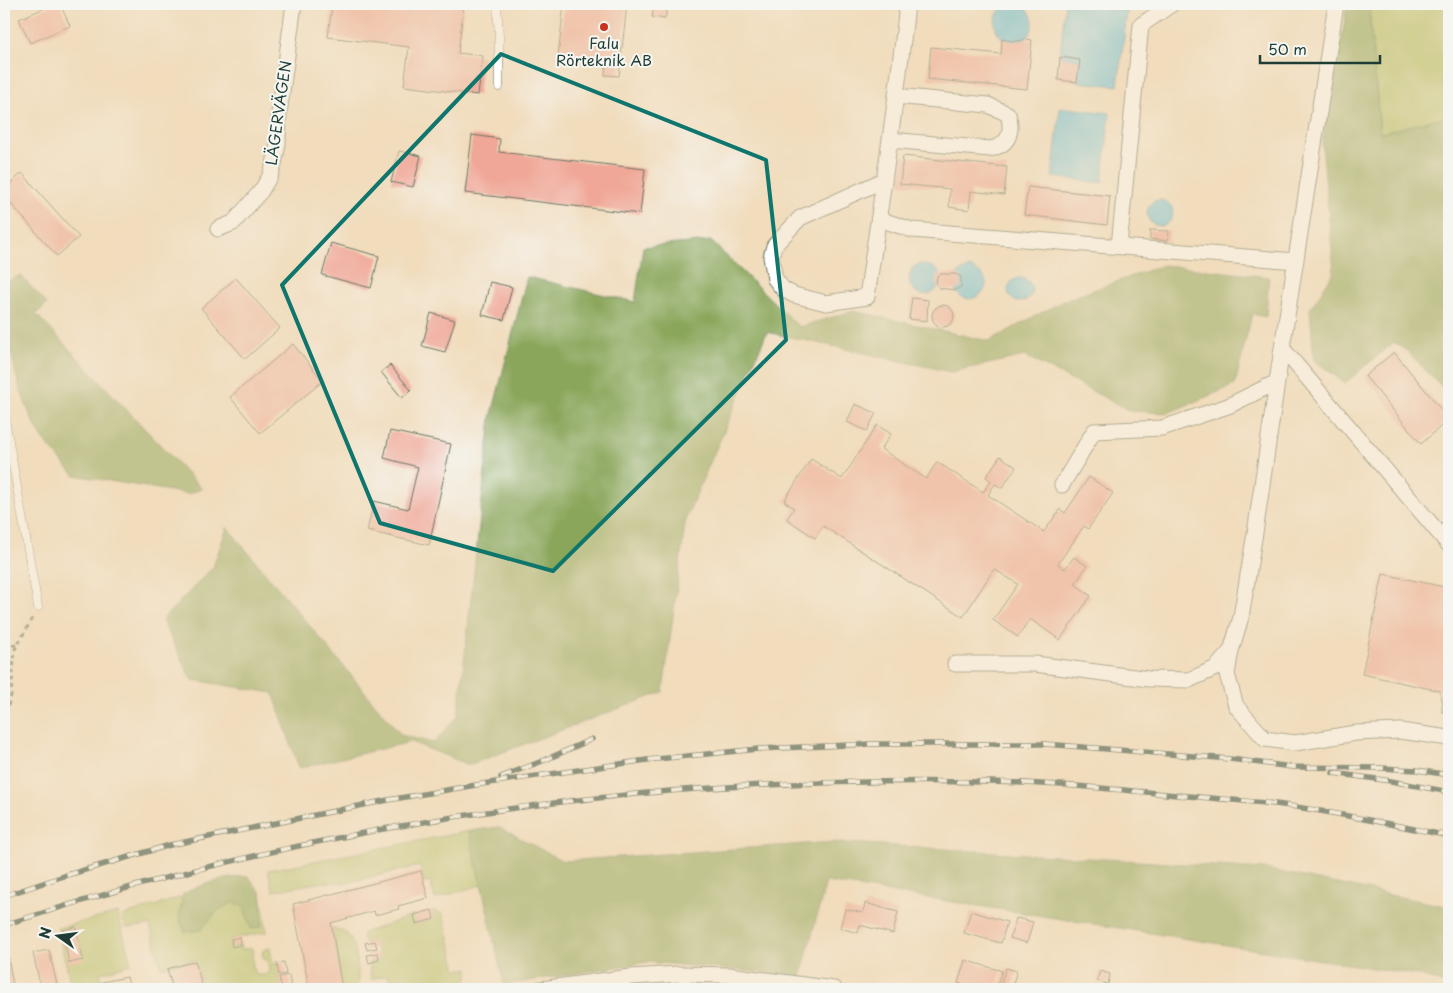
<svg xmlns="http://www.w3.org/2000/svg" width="1453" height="993" viewBox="0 0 1453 993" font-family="'Playpen Sans',sans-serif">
  <rect width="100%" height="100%" fill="#f6f6f2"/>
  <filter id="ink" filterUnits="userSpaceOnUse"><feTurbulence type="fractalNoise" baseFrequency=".02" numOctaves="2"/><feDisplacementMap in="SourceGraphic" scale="10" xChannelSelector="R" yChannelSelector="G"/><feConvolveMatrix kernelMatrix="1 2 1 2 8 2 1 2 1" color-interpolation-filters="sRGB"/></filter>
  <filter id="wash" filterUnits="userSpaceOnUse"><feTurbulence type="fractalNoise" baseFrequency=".0096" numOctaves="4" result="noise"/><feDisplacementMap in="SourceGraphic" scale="20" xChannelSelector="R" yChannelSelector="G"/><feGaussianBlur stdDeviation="1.12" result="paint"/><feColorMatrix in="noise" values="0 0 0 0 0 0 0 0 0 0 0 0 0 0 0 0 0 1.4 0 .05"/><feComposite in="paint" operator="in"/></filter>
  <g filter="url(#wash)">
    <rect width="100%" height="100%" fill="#f1dcbc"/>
    <path fill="#adc064" stroke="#667e4c" d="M1370,4H1449V118L1436,119L1380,134L1369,8Z
      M469,831L481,885L435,899L430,882L424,883L420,866L345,883L322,882L273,891L268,870Z
      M248,876L261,893L267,932L231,939L232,947L241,945L240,950L252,948L253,968L257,975H265L270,971L269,965L262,955L263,950L270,948L273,964L277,963L282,989H203L195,961L161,967L150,925L126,928L122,916Z
      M432,910L443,914L457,970L468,968V978L462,983L463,989H392L388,975L371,979L369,963L379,960L375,941L365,943L362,936L363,933L414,915L416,924L434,919Z
      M118,913L131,964L100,973L103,989H72L57,928Z
      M332,928C337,930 343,930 347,934C357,944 360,976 357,989H342Z"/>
    <path fill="#8aa65a" stroke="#547247" d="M1347,4H1370L1369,8L1380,133L1436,119L1449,118V394L1407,351L1394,342L1345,383L1314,360L1310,309L1334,272L1322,143L1339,57Z
      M711,241L799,327L853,311L989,341L1063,301L1163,265L1269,277L1266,317L1252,314L1235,385L1168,413L1130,411L1025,356L951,372L767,332L686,518L663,692L469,765L411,742L299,768L273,693L192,680L162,620L213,567L227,527L401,735L434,743L458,716L491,418L527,277L635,302L643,247Z
      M20,275L47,304L36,314L202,489L188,494L74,475C65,465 55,454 46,443C17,404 4,331 4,283Z
      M499,827L563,861L833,842L1265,869L1449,907V985L1417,975L826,882L801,976L648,962L504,985L469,831Z
      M248,876L261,893L262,926L251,929L244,908L234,902L217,911L201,930L185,932L179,917L183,894C203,883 225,878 248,876Z"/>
    <path fill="#5ebfdd" stroke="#3e7e88" d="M1065,4H1128L1118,86L1077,82L1080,60L1060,57Z
      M995 23a19 19 0 1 1 38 0a19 19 0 1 1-38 0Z
      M1060,107L1110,113L1102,183L1052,177Z
      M1147 213a13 13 0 1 1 26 0a13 13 0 1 1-26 0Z
      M919,264C960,266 934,309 914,290C907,283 909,277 912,268Z
      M971,268C1009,285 964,314 955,289C949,277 960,270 971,268Z
      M1008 290a12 12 0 1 1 24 0a12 12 0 1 1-24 0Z"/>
    <g id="blocks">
      <path fill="#f0a797" d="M54,4H60L70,26L30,43L19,19Z
        M332,4H464L458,53L483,56L478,95L404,86L409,47L328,37Z
        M564,4H627L619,76L605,75L606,62L558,57Z
        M654,4H668L665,19L652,17Z
        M1002,39L1012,41H1019L1025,39L1032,40L1027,89L928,79L931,47L1001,54Z
        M1060,57L1080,60L1077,82L1058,80Z
        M472,135L500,139L499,152L645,169L640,214L465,193Z
        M399,151L421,156L413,187L391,182Z
        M903,156L1007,167L1004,195L971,191L969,210L949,207L950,189L900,184Z
        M22,173L79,237L57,256L4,196V189Z
        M1028,187L1110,196L1107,225L1024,215Z
        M1150,230L1169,231L1168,241L1150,239Z
        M331,243L379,256L371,288L322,275Z
        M940,274H956L961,277V287L955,290L939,288L936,284L937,276Z
        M236,278L280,328L245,359L201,308Z
        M490,282L512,287L504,320L482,315Z
        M912,298L928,300L927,321L909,319Z
        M932 316a11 11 0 1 1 22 0a11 11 0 1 1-22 0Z
        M431,313L455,320L445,352L422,346Z
        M293,344L323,381L260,433L230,397Z
        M1394,352L1449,419L1421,444L1365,376Z
        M390,365L411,390L402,398L381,372Z
        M855,404L876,413L867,431L847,422Z
        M877,425L891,434L881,449L926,479L937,462L983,492L991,481L986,477L1000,456L1016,467L1002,488L995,484L988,495L1044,532L1060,509L1065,513L1089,477L1113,493L1088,529L1084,526L1058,564L1065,569L1074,557L1087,566L1075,584L1091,596L1060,640L1030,619L1018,637L993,620L1018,584L994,569L963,617L823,526L815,538L787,519L794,508L784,501L811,459L842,479Z
        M390,431L451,444L429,545L367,531L374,501L408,509L418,467L384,458Z
        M1383,574L1449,588V712H1442V704H1443L1440,691L1362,674Z
        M421,871L428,898L398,906L399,909L375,915L374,911L331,923L342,989H309L293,904Z
        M865,903L898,912L893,934L860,925L858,933L840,928L845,909L863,913Z
        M432,910L434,919L416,924L414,915Z
        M971,911L1007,922L1001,943L964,933Z
        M1016,918L1033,922L1027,943L1010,938Z
        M76,927L83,960L69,963L62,930Z
        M240,937L241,945L232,947L231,939Z
        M375,941L377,948L367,950L365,943Z
        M49,950L58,989H41L33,953Z
        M378,953L379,960L369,963L367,955Z
        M8,958L14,989H4V959Z
        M965,960L1002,971L996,989H978L958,983Z
        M195,961L203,989H173L167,969Z
        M284,962L286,974L279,975L277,963Z
        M1006,968L1017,971L1011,989H999Z
        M1100,971L1110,974L1108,984L1097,981Z
        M289,975L291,989H282L279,977Z
        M127,977L130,989H103L102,982Z"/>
    </g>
  </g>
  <g filter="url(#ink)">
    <use href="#blocks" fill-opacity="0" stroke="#687564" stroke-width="1"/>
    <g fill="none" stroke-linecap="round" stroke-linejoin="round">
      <defs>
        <path id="service" d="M497,4L499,37V87
          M4,413L38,607"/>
        <path id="minor" d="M1336,4L1282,348L1255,533L1241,617L1231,651L1227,674L1236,706L1265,739L1295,743L1356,733L1400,731L1449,738
          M890,140L990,149C1010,145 1013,131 1008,114L988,105L896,96
          M884,180L800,218L774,246L771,257L775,279L783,289L794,295L826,303L867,297C881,199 897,102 907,4
          M879,219L912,230L1296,261
          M218,229L233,223L261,191L270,176L274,164L278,144L279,114L294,4
          M1119,246L1141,25L1172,4
          M1282,348L1449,545
          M1062,485L1094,431L1162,428L1228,406L1277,382
          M955,664H1035L1149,679L1189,680L1216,668L1230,652
          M541,989L631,977L679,974L729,975L834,989"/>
      </defs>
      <use href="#service" stroke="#687564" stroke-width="9"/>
      <use href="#minor" stroke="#687564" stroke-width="17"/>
      <path stroke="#687564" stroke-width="3" stroke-dasharray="4 4" stroke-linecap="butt" d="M4,645H17
        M4,721L11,695L15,649L33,617"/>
      <use href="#service" stroke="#fff" stroke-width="8"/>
      <use href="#minor" stroke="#fff" stroke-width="15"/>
      <defs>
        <path id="rail" d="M1333,773L1391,781L1449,792
          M501,777L545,760L592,739
          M4,896L64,876L170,845L388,800L482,784L647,760L758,749L871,744H1045L1230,759L1292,767L1380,768L1417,770L1449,775
          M4,925C209,859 421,814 636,794C754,783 872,780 989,782C1056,783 1122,790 1188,796C1219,799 1251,801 1283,805C1339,813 1394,825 1449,836"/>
      </defs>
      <use href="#rail" stroke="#1f3d34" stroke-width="5.5"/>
      <use href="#rail" stroke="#f6f6f2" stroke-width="4" stroke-dasharray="11" stroke-linecap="butt"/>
    </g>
  </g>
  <path d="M0 0H1453V993H0ZM501,54L766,160L786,340L553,571L380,523L282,285Z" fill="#f1dcbc" fill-opacity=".55" fill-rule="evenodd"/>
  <path fill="none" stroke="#0f766e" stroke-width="4" stroke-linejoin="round" d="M501,54L766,160L786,340L553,571L380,523L282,285Z"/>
  <circle fill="#c8321e" stroke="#f6f6f2" stroke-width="2" cx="604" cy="27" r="5"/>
  <g text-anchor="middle" stroke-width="4" stroke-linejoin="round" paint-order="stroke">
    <g font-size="15" fill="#1f3d34" stroke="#f6f6f2">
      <text x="604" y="49">Falu<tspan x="604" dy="17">Rörteknik AB</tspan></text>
    </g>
    <g font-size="15" fill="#1f3d34" stroke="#f6f6f2">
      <text transform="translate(279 113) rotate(-82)" y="5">LÄGERVÄGEN</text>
    </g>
  </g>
  <rect width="1453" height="993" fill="none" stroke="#f6f6f2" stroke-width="20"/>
  <g transform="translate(58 936) rotate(284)" stroke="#f6f6f2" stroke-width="4" paint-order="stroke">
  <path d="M0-4L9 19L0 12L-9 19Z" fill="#1f3d34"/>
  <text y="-8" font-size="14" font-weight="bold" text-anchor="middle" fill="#1f3d34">N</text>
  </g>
  <path d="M1260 55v8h120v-8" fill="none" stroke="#1f3d34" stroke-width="2.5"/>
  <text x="1268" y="55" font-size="15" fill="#1f3d34" stroke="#f6f6f2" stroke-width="4" paint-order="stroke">50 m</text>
</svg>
